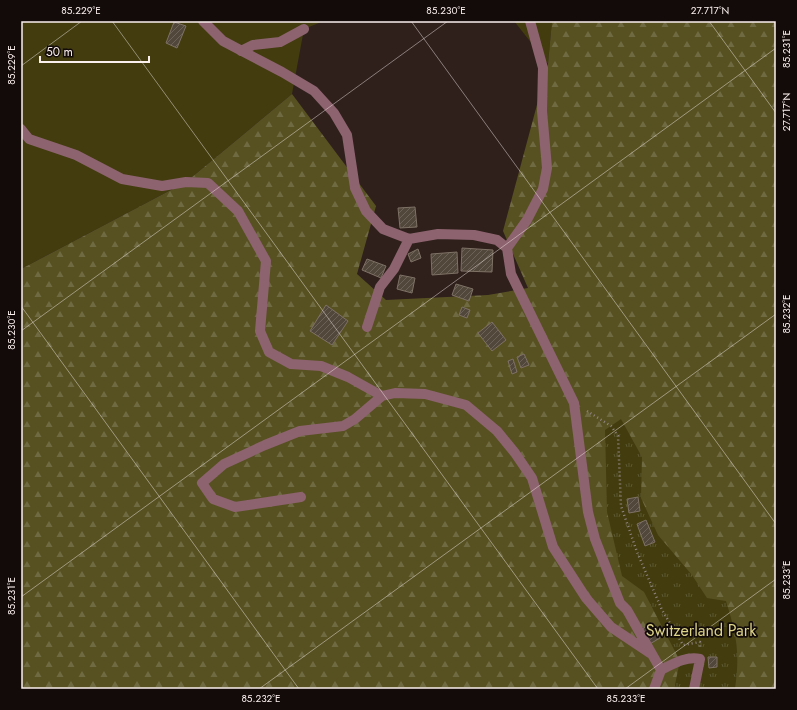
<svg xmlns="http://www.w3.org/2000/svg" width="797" height="710" viewBox="0 0 797 710" font-family="Jost,sans-serif">
  <defs>
    <pattern id="forest-firs" width="22" height="20" patternUnits="userSpaceOnUse"><rect width="22" height="20" fill="#575122"/><path d="M5 1l3.5 6h-7zM16 11l3.5 6h-7z" fill="#706a42"/></pattern>
    <pattern id="park-tufts" width="24" height="20" patternUnits="userSpaceOnUse"><rect width="24" height="20" fill="#423c0f"/><path d="M3 7l-1-3M5 7V3M7 7l1-3M15 17l-1-3M17 17v-4M19 17l1-3" fill="none" stroke="#5e5832"/></pattern>
    <pattern id="building-hatch" width="6" height="6" patternUnits="userSpaceOnUse"><rect width="6" height="6" fill="#52473b"/><path d="M-1 1l2-2M0 6l6-6M5 7l2-2" fill="none" stroke="#6c6258"/></pattern>
  </defs>
  <rect width="100%" height="100%" fill="#2f201c"/>
  <path fill="#423c0f" d="M21,21H324L304,29L292,94L186,182L21,269Z
    M514,21H552L548,64Z"/>
  <path fill="url(#forest-firs)" d="M552,21H776V689H21V269L186,182L292,94L376,206L357,274L386,300L488,295L528,288L503,231L548,64Z"/>
  <path fill="url(#park-tufts)" d="M621,419L642,457L641,498L658,535L692,575L707,598L726,601C737,636 740,653 735,689H674L680,661L644,592L622,576L607,512L605,430Z"/>
  <path fill="url(#building-hatch)" stroke="#7e7165" d="M174,22L186,26L177,48L166,43Z
    M415,207L417,227L400,228L398,208Z
    M462,248L493,250L492,272L461,271Z
    M418,249L421,258L411,262L408,254Z
    M457,252L458,273L432,275L431,254Z
    M367,259L386,266L381,278L362,270Z
    M400,275L415,278L412,293L397,289Z
    M456,284L473,289L469,301L452,295Z
    M326,305L348,321L332,345L310,331Z
    M462,307L470,310L467,318L459,315Z
    M492,322L506,340L492,351L478,333Z
    M524,354L529,365L521,368L517,357Z
    M513,359L517,372L512,374L508,361Z
    M638,497L640,511L629,513L627,499Z
    M646,520L655,542L645,546L637,524Z
    M652,623L660,638L648,645L640,630Z
    M708,657H717V667L709,668Z"/>
  <g fill="none" stroke-linecap="round" stroke-linejoin="round">
    <path stroke="#928582" stroke-width="2.5" stroke-dasharray="1 3" stroke-linecap="butt" d="M587,411L611,426L618,436L621,506L637,552L662,610L683,645L700,642V648"/>
    <path stroke="#8d636f" stroke-width="10" d="M203,21L223,41L282,72L314,91L334,113L347,135L355,188L366,211L383,229L409,239L438,234L474,235L497,240L507,248L527,220L543,189L547,168L542,111L543,68L530,21
      M241,51L253,45L280,42L304,29
      M21,129L29,139L76,155L122,179L162,186L186,182L208,183L238,211L266,261L260,331L269,352L291,364L321,366L348,377L382,396
      M507,248L511,274L574,403L588,512L595,539L620,603L627,610L661,670L654,689
      M367,327L380,287L394,269L409,239
      M301,497L235,507L213,499L202,483L224,464L265,445L300,431L343,426L355,419L382,396L395,393L425,394L466,405L497,431L515,453L532,478L553,547L586,598L611,627L650,653
      M661,670C673,664 686,656 700,659L694,689"/>
  </g>
  <path fill="none" stroke="#fbf0ee" stroke-width="1" stroke-opacity="0.45" d="M112,21L598,689M411,21L776,524M709,21L776,113M21,66L82,21M21,306L299,689M21,331L448,21M21,597L776,48M259,689L776,314M625,689L776,579"/>
  <g text-anchor="middle" stroke-width="3.5" stroke-linejoin="round" paint-order="stroke">
    <g font-size="16" fill="#ddd488" stroke="#120b0a">
      <text x="701" y="636">Switzerland Park</text>
    </g>
  </g>
  <rect width="797" height="710" fill="none" stroke="#120b0a" stroke-width="44"/>
  <path d="M40 56v6h109v-6" fill="none" stroke="#fbf0ee" stroke-width="2"/>
  <text x="46" y="56" font-size="12" fill="#fbf0ee" stroke="#120b0a" stroke-width="3" paint-order="stroke">50 m</text>
  <rect x="22" y="22" width="753" height="666" fill="none" stroke="#fbf0ee" stroke-width="1.5"/>
  <g font-size="10" text-anchor="middle" fill="#fbf0ee">
    <text x="81" y="14">85.229°E</text>
    <text x="446" y="14">85.230°E</text>
    <text x="710" y="14">27.717°N</text>
    <text transform="translate(786 49) rotate(-90)" y="4">85.231°E</text>
    <text transform="translate(11 65) rotate(-90)" y="4">85.229°E</text>
    <text transform="translate(786 112) rotate(-90)" y="4">27.717°N</text>
    <text transform="translate(786 314) rotate(-90)" y="4">85.232°E</text>
    <text transform="translate(11 330) rotate(-90)" y="4">85.230°E</text>
    <text transform="translate(786 580) rotate(-90)" y="4">85.233°E</text>
    <text transform="translate(11 596) rotate(-90)" y="4">85.231°E</text>
    <text x="261" y="702">85.232°E</text>
    <text x="626" y="702">85.233°E</text>
  </g>
</svg>
